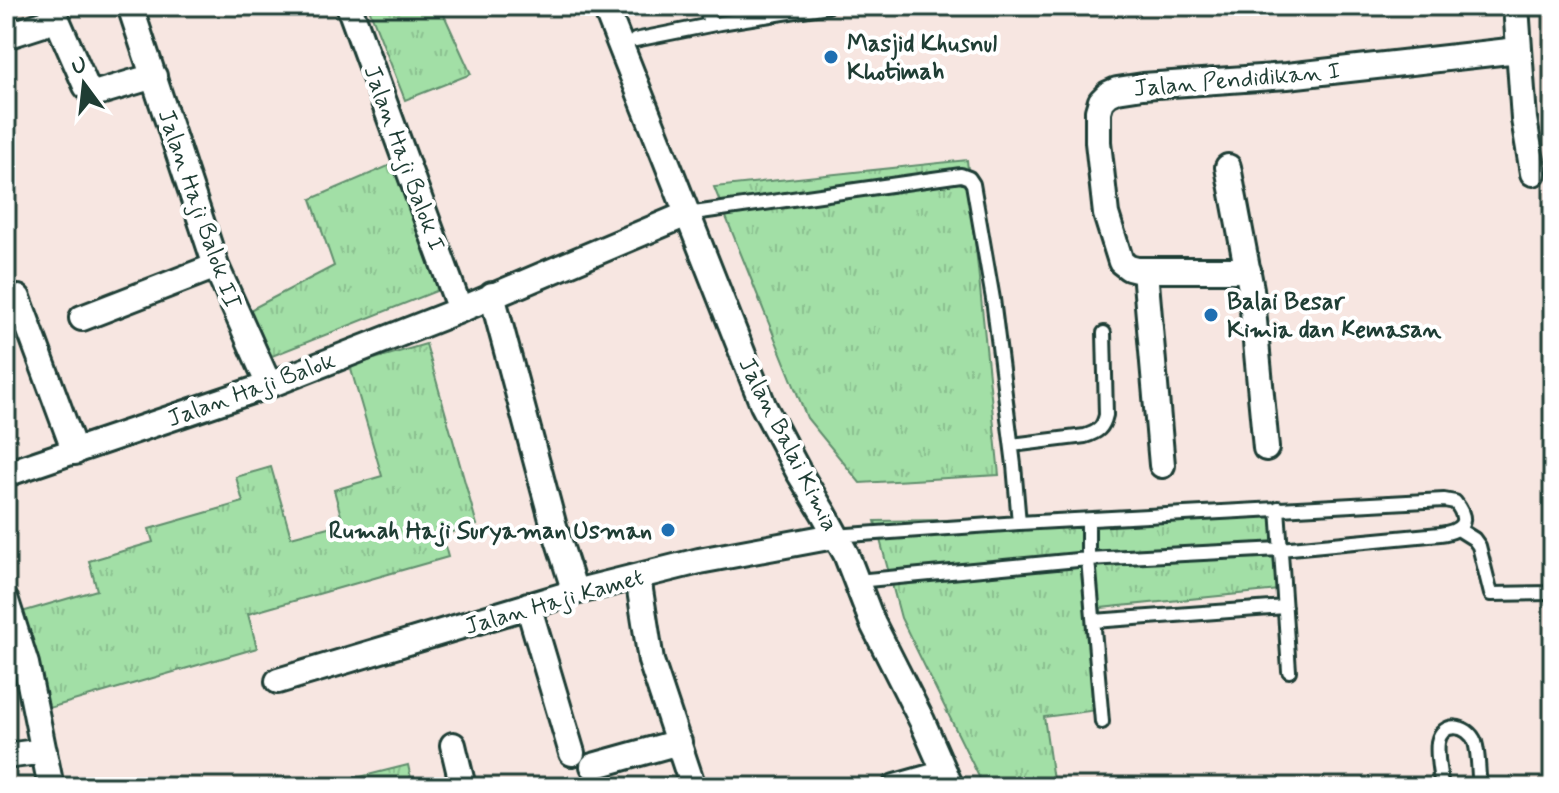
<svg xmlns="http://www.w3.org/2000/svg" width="1559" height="793" viewBox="0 0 1559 793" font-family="Mynerve,sans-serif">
  <defs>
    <pattern id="grass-tufts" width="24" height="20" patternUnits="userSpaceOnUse" patternTransform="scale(2)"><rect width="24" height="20" fill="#a2dfa6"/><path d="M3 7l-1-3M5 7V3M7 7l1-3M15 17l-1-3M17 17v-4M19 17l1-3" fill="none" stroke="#8bc090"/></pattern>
  </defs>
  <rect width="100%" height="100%" fill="#f7e6e1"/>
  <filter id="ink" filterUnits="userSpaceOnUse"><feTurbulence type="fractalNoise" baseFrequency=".0125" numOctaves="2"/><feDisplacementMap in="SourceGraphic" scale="16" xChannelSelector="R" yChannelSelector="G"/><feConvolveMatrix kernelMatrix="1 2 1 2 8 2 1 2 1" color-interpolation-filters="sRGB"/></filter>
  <g filter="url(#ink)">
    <path fill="url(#grass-tufts)" stroke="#608e6d" stroke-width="2" d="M368,6H440L471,74L405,100Z
      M967,160L999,475L860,483L807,418L714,187Z
      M393,164L439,290L272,356L248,311L334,266L311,199Z
      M426,344L477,525L442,535L448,557L248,614L257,648L49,708L22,612L97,590L89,561L153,542L149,529L243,502L236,477L271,467L291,537L343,523L334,490L382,476L350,366Z
      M1286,515L1289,589L1101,608L1105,709L1044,717L1054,787H984L901,618L875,521Z
      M408,765L413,787H320Z"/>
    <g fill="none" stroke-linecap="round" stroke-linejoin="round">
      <defs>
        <path id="lane" d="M706,6L710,25
          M635,40L720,23L828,6
          M687,214L961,175L969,178L973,184L993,299L1014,465L1019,523
          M1012,445L1085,436C1098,432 1103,428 1106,415L1104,333
          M1278,508L1289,671
          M1088,520V559L1102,722
          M1458,529L1474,539L1479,546L1491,594L1553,593
          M834,536L1019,523L1444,500L1455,502C1471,522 1462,531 1440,534L1280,549L1088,559L857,581
          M1094,621L1285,607
          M1442,787C1440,773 1436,756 1438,742C1442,721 1468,724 1475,742C1479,755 1478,773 1480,787"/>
        <path id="street" d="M51,6L86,86L91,92L97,93L154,76
          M130,6L216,266L269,385
          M349,6L460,310
          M605,6L763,405L798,471L824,514L846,554L873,624L922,721L951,787
          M1516,6L1524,119L1533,173
          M6,36L56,20
          M1228,167L1251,289L1266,448
          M1248,270H1137L1129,268L1121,262L1106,214L1098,142V111L1101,101L1108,94L1117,90L1143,86L1287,76L1518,50
          M1145,271L1162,465
          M492,295L553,523L575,592
          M18,298L75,452
          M82,318L216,266
          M6,474L269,385L460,310L687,214
          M638,577L651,661L693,787
          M6,601L26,664L51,787
          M528,605L572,753
          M278,681L575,592L699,561L834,536
          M453,745L463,787
          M6,756L44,751
          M593,766L679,742
          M895,787L945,773"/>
      </defs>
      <use href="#lane" stroke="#1f3d34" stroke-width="18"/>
      <use href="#street" stroke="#1f3d34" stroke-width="30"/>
      <use href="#lane" stroke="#fff" stroke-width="12"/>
      <use href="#street" stroke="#fff" stroke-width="24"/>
    </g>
  </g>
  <g fill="#1f6fb2" stroke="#fff" stroke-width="3">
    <circle cx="831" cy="57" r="8"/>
    <circle cx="1211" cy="315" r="8"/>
    <circle cx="668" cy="530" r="8"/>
  </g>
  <g text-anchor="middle" stroke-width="8" stroke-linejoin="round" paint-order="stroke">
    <g font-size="24" font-weight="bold" fill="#1f3d34" stroke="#fff" text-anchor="start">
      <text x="847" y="51">Masjid Khusnul<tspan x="847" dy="28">Khotimah</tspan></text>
      <text x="1227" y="309">Balai Besar<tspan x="1227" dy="28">Kimia dan Kemasan</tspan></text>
      <text x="652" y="538" text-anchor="end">Rumah Haji Suryaman Usman</text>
    </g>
    <g font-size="24" fill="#1f3d34" stroke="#fff">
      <text transform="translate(1237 79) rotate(-5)" y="8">Jalan Pendidikan I</text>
      <text transform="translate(405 158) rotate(70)" y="8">Jalan Haji Balok I</text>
      <text transform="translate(200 209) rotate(71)" y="8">Jalan Haji Balok II</text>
      <text transform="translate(251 389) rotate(-20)" y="8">Jalan Haji Balok</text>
      <text transform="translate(789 444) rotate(63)" y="8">Jalan Balai Kimia</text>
      <text transform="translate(554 601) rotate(-16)" y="8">Jalan Haji Kamet</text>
    </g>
  </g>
  <rect width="1559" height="793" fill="none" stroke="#fff" stroke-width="32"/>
  <rect x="16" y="16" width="1527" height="761" fill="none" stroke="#1f3d34" stroke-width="3" filter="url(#ink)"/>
  <g transform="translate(84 84) rotate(345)" stroke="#ffffff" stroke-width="6" paint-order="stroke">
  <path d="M0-6L14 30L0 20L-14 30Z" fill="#1f3d34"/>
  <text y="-12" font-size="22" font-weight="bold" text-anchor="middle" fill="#1f3d34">U</text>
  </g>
</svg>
